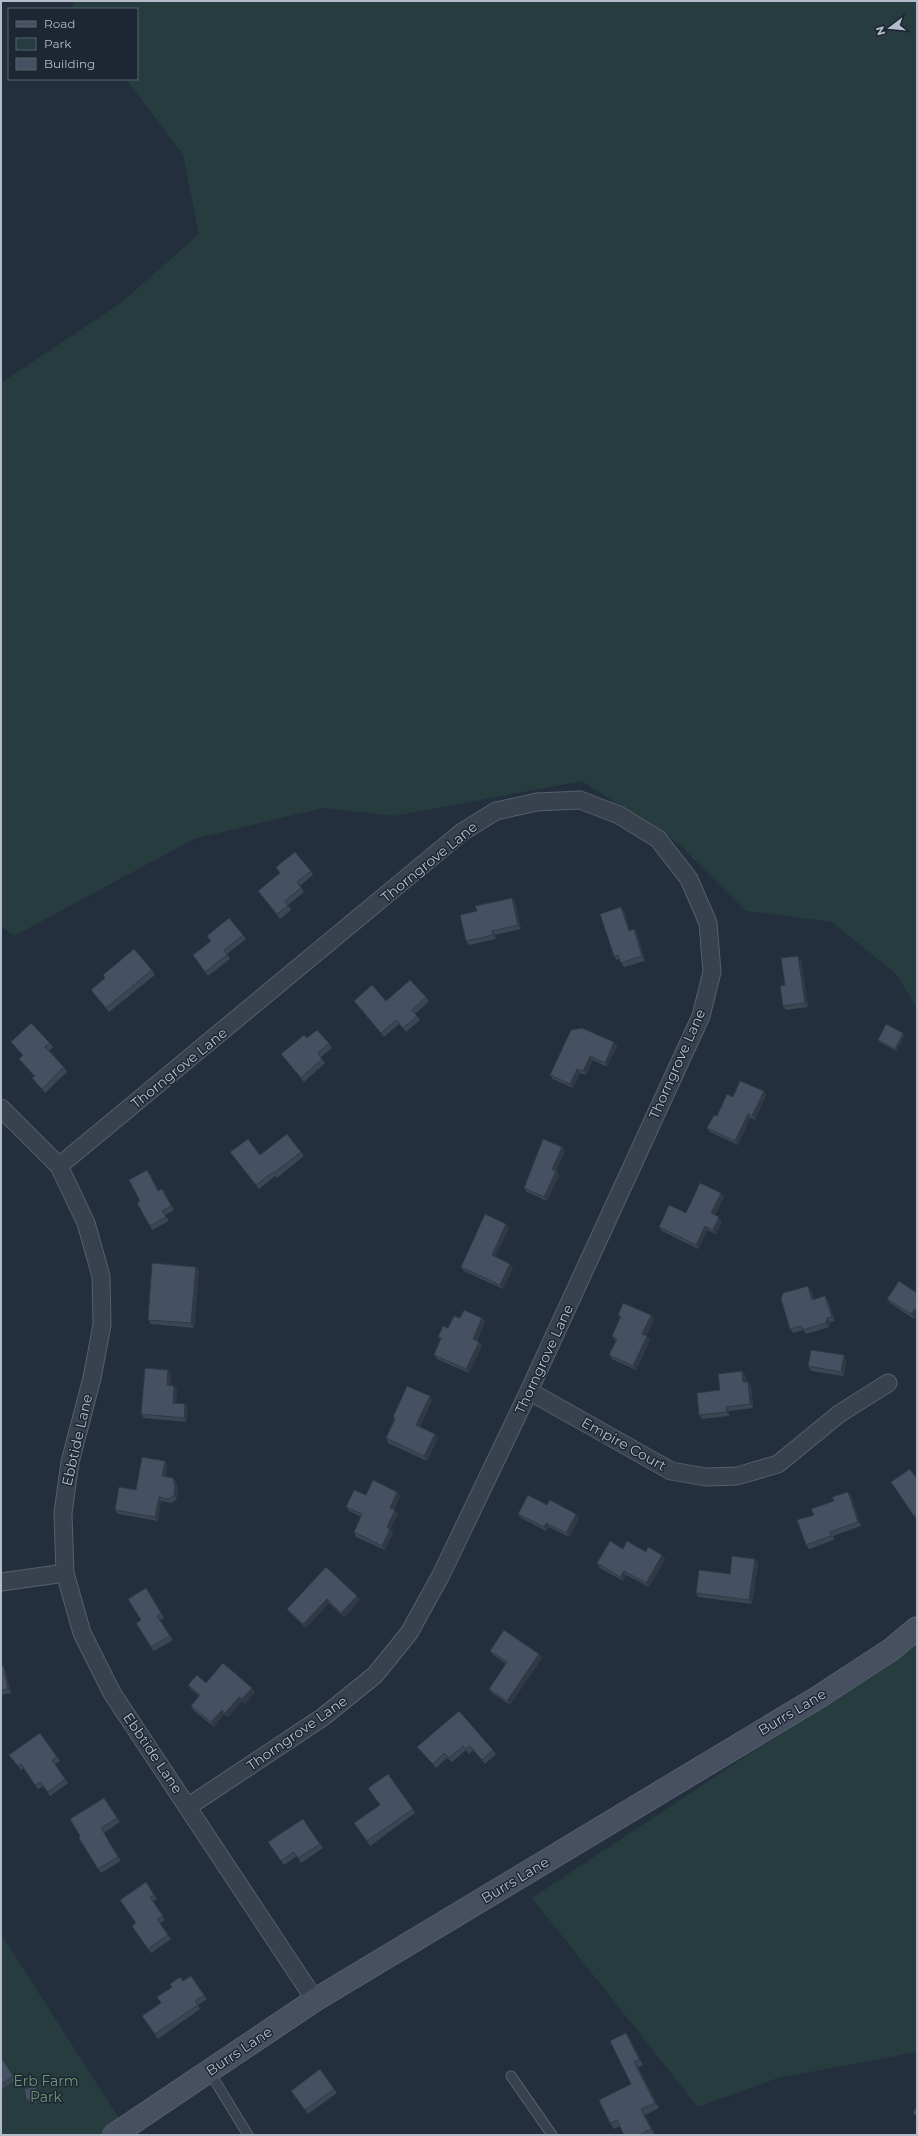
<svg xmlns="http://www.w3.org/2000/svg" width="918" height="2136" viewBox="0 0 918 2136" font-family="Montserrat,sans-serif">
  <rect width="100%" height="100%" fill="#242f3e"/>
  <path fill="#263c3f" d="M77,1H917V1008L896,974L832,922L746,911L679,844L582,781L394,816L323,808L194,839L14,936L1,926V383L121,303L199,234L183,154L126,79H137V9H69Z
    M917,1643V2052L778,2078L698,2107L532,1898Z
    M1,1934L122,2123L104,2135H1Z"/>
  <g fill="none" stroke-linecap="round" stroke-linejoin="round">
    <defs>
      <path id="lane" d="M209,2071L248,2135
        M511,2076L552,2135"/>
      <path id="street" d="M1,1108L59,1166L86,1223L101,1276L102,1325L92,1378L70,1462L63,1513L65,1573L82,1633L112,1693L315,2000
        M59,1166L462,832L496,811L537,802L580,800L619,815L658,839L689,879L708,923L712,972L701,1016L529,1391L441,1575L409,1633L375,1675L323,1717L189,1806
        M529,1391L671,1471L706,1477L737,1476L778,1464L839,1414L888,1383
        M1,1582L65,1573"/>
      <path id="secondary" d="M114,2135L315,2000L817,1698L892,1649L917,1628"/>
    </defs>
    <use href="#lane" stroke="#565f6c" stroke-width="11"/>
    <use href="#street" stroke="#565f6c" stroke-width="19"/>
    <use href="#secondary" stroke="#565f6c" stroke-width="24"/>
    <use href="#lane" stroke="#38414e" stroke-width="9"/>
    <use href="#street" stroke="#38414e" stroke-width="17"/>
    <use href="#secondary" stroke="#465061" stroke-width="22"/>
  </g>
  <path fill="#3b4654" d="M276,867L311,871L313,875L300,886L304,892L288,905L291,910L280,919L258,891L280,873Z
    M515,902L521,929L495,935L496,939L469,945L466,941Z
    M624,911L630,931L634,929L637,933L645,961L624,967L621,963L620,959L617,960L614,956Z
    M243,935L246,939L227,954L230,959L208,976L193,955L211,941L207,936Z
    M801,960L808,1007L786,1010L783,1006L785,985Z
    M152,970L155,975L109,1012L91,990L105,978L103,975Z
    M426,997L429,1001L415,1014L420,1020L406,1032L399,1024L384,1037L354,1001H386Z
    M903,1033L905,1035L896,1051L879,1042L878,1040Z
    M307,1038L329,1043L332,1048L321,1057L325,1063L304,1082L281,1054Z
    M11,1042L50,1043L53,1047L49,1051L64,1067L67,1072L45,1093L32,1078L35,1077L22,1063L19,1059L23,1055Z
    M614,1042L617,1046L607,1067L593,1060L586,1075L580,1073L573,1088L553,1079L550,1075Z
    M764,1091L766,1095L755,1120L750,1118L738,1145L710,1132L707,1128L733,1097Z
    M565,1151L556,1171L559,1175L547,1201L527,1192L524,1188Z
    M301,1152L304,1156L277,1178L275,1176L259,1189L233,1156Z
    M150,1174L159,1191L162,1189L165,1193L174,1210L165,1215L169,1221L152,1230L150,1226L140,1201Z
    M721,1193L724,1197L715,1215L722,1221L716,1234L708,1230L698,1249L662,1231L659,1227L686,1213Z
    M509,1228L495,1257L513,1268L503,1289L464,1271L461,1267Z
    M196,1267L199,1271L194,1328L151,1324L148,1320Z
    M811,1290L814,1299L825,1296L828,1300L835,1321L830,1322L829,1327L806,1334L803,1330L793,1333L790,1329Z
    M917,1293V1314L914,1319L890,1303L887,1299Z
    M618,1315H651L654,1320L646,1336L650,1340L636,1370L612,1359L609,1355L616,1341L615,1340L612,1336L620,1318Z
    M460,1318H482L485,1322L477,1341L479,1342L482,1346L469,1373L437,1359L434,1355L441,1340L438,1337Z
    M846,1360L844,1376L811,1371L808,1366Z
    M168,1370L171,1374L170,1385L174,1386L177,1390L176,1403L185,1404L188,1408L186,1422L144,1418L141,1414Z
    M742,1371L745,1375L746,1382H748L751,1386L753,1408L729,1411V1416L702,1419L699,1415L720,1390Z
    M432,1400L420,1427L438,1438L427,1461L388,1443L386,1438L394,1420L393,1417Z
    M165,1461L167,1465L166,1476L176,1482L178,1490L176,1500L171,1503L161,1501L158,1521L118,1514L115,1510Z
    M917,1479V1520L891,1482Z
    M848,1492L851,1496L861,1526L833,1536L834,1540L809,1549L806,1545L814,1515Z
    M366,1495L400,1496L394,1510L398,1514L390,1529L393,1533L385,1550L356,1537L354,1532L361,1517L349,1511L346,1507Z
    M547,1505L579,1518L569,1537L549,1527L546,1531L521,1518L518,1514Z
    M623,1549L646,1552L662,1555L665,1559L649,1587L626,1575L623,1581L600,1568L597,1563Z
    M755,1559L758,1563L752,1604L698,1597L696,1593Z
    M326,1567L357,1596L360,1600L344,1617L329,1603L306,1628L290,1613L287,1609Z
    M149,1592L164,1618L160,1620L173,1640L154,1651L151,1647L141,1620Z
    M490,1651L539,1654L542,1658L510,1705L492,1693L489,1689L506,1664L493,1655Z
    M3,1665L5,1669L11,1693L1,1695V1666Z
    M206,1683L252,1688L255,1692L245,1704L242,1701L228,1717L224,1714L214,1727L193,1710L191,1706L199,1696L191,1689L188,1685Z
    M459,1711L493,1750L496,1754L485,1764L473,1750L469,1754L466,1750L452,1762L447,1758L436,1768L417,1747Z
    M40,1733L60,1761L55,1764L68,1783L50,1796L43,1786L38,1789L24,1768L21,1770L9,1755Z
    M388,1774L415,1813L370,1846L354,1823L380,1805Z
    M107,1802L120,1822L104,1833L121,1861L101,1873L79,1838Z
    M303,1819L323,1848L301,1863L297,1856L284,1865L268,1842Z
    M146,1882L157,1899L153,1901L165,1920L160,1923L171,1939L151,1953L132,1926L136,1923Z
    M191,1976L207,1999L198,2005L200,2009L158,2039L142,2016L161,2003L183,1981Z
    M630,2039L643,2065L638,2067L659,2108L645,2115L655,2135H624L620,2126L614,2129L610,2123L631,2084Z
    M1,2057L16,2080L2,2089L1,2087Z
    M320,2069L337,2093L308,2114L291,2091Z
    M38,2091L40,2097L36,2103H31L27,2100L26,2098Z"/>
  <path fill="#303945" d="M512,898L515,902L521,929L518,925Z
    M621,907L624,911L631,935L629,931Z
    M634,929L637,933L645,961L642,956Z
    M492,931L495,935L496,939L493,935Z
    M798,956L801,960L808,1007L805,1003Z
    M903,1033L905,1035L896,1051L895,1049Z
    M614,1042L617,1046L607,1067L605,1063Z
    M590,1056L593,1060L586,1075L583,1071Z
    M577,1069L580,1073L573,1088L570,1084Z
    M764,1091L766,1095L755,1120L752,1116Z
    M748,1114L750,1118L738,1145L735,1141Z
    M562,1147L565,1151L556,1171L559,1175L547,1201L544,1197L552,1169Z
    M147,1170L150,1174L161,1195L158,1191Z
    M162,1189L165,1193L174,1210L171,1206Z
    M721,1193L724,1197L714,1217L711,1213Z
    M719,1217L722,1221L716,1234L713,1230Z
    M506,1224L509,1228L494,1259L492,1255Z
    M705,1226L708,1230L698,1249L696,1245Z
    M510,1264L513,1268L503,1289L500,1285Z
    M196,1267L199,1271L194,1328L191,1323Z
    M808,1286L811,1290L815,1304L812,1300Z
    M825,1296L828,1300L835,1321L832,1317Z
    M915,1309L917,1312V1314L914,1319L911,1314Z
    M651,1315L654,1320L645,1338L642,1334Z
    M482,1318L485,1322L476,1343L473,1339Z
    M827,1318L830,1322L829,1327L826,1323Z
    M647,1336L650,1340L636,1370L633,1366Z
    M479,1342L482,1346L469,1373L466,1369Z
    M844,1355L846,1360L844,1376L841,1372Z
    M168,1370L171,1374L170,1389L167,1385Z
    M742,1371L745,1375L746,1387L743,1382Z
    M748,1382L751,1386L753,1408L750,1404Z
    M174,1386L177,1390L176,1407L173,1403Z
    M430,1396L432,1400L419,1429L416,1425Z
    M185,1404L188,1408L186,1422L184,1418Z
    M726,1407L729,1411V1416L727,1412Z
    M435,1434L438,1438L427,1461L424,1456Z
    M165,1461L167,1465L165,1480L162,1476Z
    M173,1478L176,1482L178,1490L176,1500L174,1496Z
    M397,1492L400,1496L393,1512L390,1508Z
    M848,1492L851,1496L861,1526L858,1522Z
    M159,1497L161,1501L158,1521L155,1517Z
    M395,1510L398,1514L390,1529L393,1533L385,1550L382,1546L387,1527Z
    M576,1514L579,1518L569,1537L566,1533Z
    M546,1523L549,1527L546,1531L544,1527Z
    M662,1555L665,1559L649,1587L646,1583Z
    M755,1559L758,1563L752,1604L749,1600Z
    M624,1571L626,1575L623,1581L620,1577Z
    M357,1596L360,1600L344,1617L341,1613Z
    M327,1599L329,1603L306,1628L303,1624Z
    M539,1654L542,1658L510,1705L507,1701Z
    M3,1665L5,1669L11,1693L8,1689Z
    M252,1688L255,1692L245,1704L242,1699Z
    M239,1697L242,1701L228,1717L225,1713Z
    M222,1710L224,1714L214,1727L211,1722Z
    M626,2033L630,2039L643,2065L639,2059Z
    M634,2062L638,2067L659,2108L655,2103Z
    M37,2088L40,2097L36,2103L35,2101Z
    M641,2109L645,2115L655,2135L651,2129Z"/>
  <path fill="#455162" stroke="#303945" d="M295,852L311,871L297,882L301,888L285,901L288,906L277,914L258,891L280,873L276,867Z
    M512,898L518,925L492,931L493,935L466,941L460,915L477,911L475,906Z
    M621,907L629,931L634,929L642,956L621,963L618,955L614,956L600,914Z
    M229,918L243,935L224,950L227,955L205,972L193,955L211,941L207,936Z
    M134,949L152,970L106,1008L91,990L105,978L103,975Z
    M798,956L805,1003L783,1006L780,986L785,985L781,958Z
    M410,980L426,997L412,1010L417,1016L403,1028L396,1020L381,1033L354,1001L372,985L386,1001Z
    M31,1023L50,1043L45,1047L64,1067L42,1089L32,1078L35,1076L19,1059L23,1055L11,1042Z
    M886,1024L903,1033L895,1049L878,1040Z
    M582,1028L614,1042L605,1063L590,1056L583,1071L577,1069L570,1084L550,1075L571,1030Z
    M317,1030L329,1043L318,1053L322,1059L301,1078L281,1054L304,1035L307,1038Z
    M740,1081L764,1091L752,1116L748,1114L735,1141L707,1128L714,1115L717,1116L727,1094L733,1097Z
    M287,1134L301,1152L274,1173L273,1172L256,1185L230,1152L248,1139L260,1155Z
    M543,1139L562,1147L552,1169L556,1171L544,1197L524,1188Z
    M147,1170L158,1191L162,1189L171,1206L162,1211L166,1217L150,1226L137,1203L140,1201L129,1180Z
    M700,1183L721,1193L711,1213L719,1217L713,1230L705,1226L696,1245L659,1227L669,1205L686,1213Z
    M485,1214L506,1224L492,1255L510,1264L500,1285L461,1267Z
    M152,1263L196,1267L191,1323L148,1320Z
    M899,1281L917,1293V1311L915,1309L911,1314L887,1299Z
    M808,1286L812,1300L825,1296L832,1317L827,1318L826,1323L803,1330L801,1326L790,1329L781,1299L783,1293Z
    M623,1303L651,1315L642,1334L647,1336L633,1366L609,1355L617,1339L612,1336L621,1316L618,1315Z
    M464,1310L482,1318L473,1339L479,1342L466,1369L434,1355L441,1338L438,1337L443,1326L448,1328L454,1316L460,1318Z
    M811,1350L844,1355L841,1372L808,1366Z
    M145,1368L168,1370L167,1385L174,1386L173,1403L185,1404L184,1418L141,1414Z
    M742,1371L743,1382H748L750,1404L726,1407L727,1412L699,1415L697,1393L720,1390L718,1374Z
    M407,1386L430,1396L416,1425L435,1434L424,1456L386,1438L395,1419L393,1417Z
    M142,1457L165,1461L162,1476L173,1478L175,1486L174,1496L168,1499L159,1497L155,1517L115,1510L119,1487L136,1490Z
    M910,1469L917,1479V1514L914,1516L891,1482Z
    M373,1480L397,1492L390,1508L395,1510L387,1527L390,1529L382,1546L354,1532L362,1514L346,1507L354,1490L366,1495Z
    M848,1492L858,1522L830,1532L831,1536L806,1545L797,1520L814,1515L811,1509L834,1501L832,1497Z
    M528,1495L547,1505L550,1500L576,1514L566,1533L546,1523L544,1527L518,1514Z
    M610,1541L623,1549L627,1541L646,1552L648,1547L662,1555L646,1583L624,1571L620,1577L597,1563Z
    M732,1556L755,1559L749,1600L696,1593L699,1570L730,1574Z
    M326,1567L357,1596L341,1613L327,1599L303,1624L287,1609Z
    M146,1588L161,1613L157,1616L170,1636L151,1647L136,1623L141,1620L128,1599Z
    M504,1630L539,1654L507,1701L489,1689L507,1662L490,1651Z
    M223,1663L252,1688L242,1699L239,1697L225,1713L222,1710L211,1722L191,1706L200,1695L188,1685L197,1675L206,1683Z
    M3,1665L8,1689L1,1691V1666Z
    M459,1711L493,1750L482,1760L470,1746L466,1749L463,1746L449,1758L444,1753L433,1764L417,1747Z
    M40,1733L57,1757L52,1760L65,1779L48,1792L40,1782L35,1785L21,1764L18,1766L9,1755Z
    M388,1774L413,1809L367,1841L354,1823L380,1805L368,1788Z
    M104,1798L117,1818L101,1828L118,1857L98,1869L79,1838L80,1836L70,1819Z
    M303,1819L320,1844L298,1858L294,1852L281,1861L268,1842Z
    M146,1882L154,1895L150,1897L163,1916L157,1919L168,1935L148,1949L132,1926L136,1923L120,1900Z
    M191,1976L204,1995L195,2001L198,2005L155,2034L142,2016L161,2003L157,1997L172,1987L170,1984L180,1977L183,1981Z
    M626,2033L639,2059L634,2062L655,2103L641,2109L651,2129L639,2135H624L617,2120L610,2123L599,2100L631,2084L610,2041Z
    M1,2057L13,2076L1,2084Z
    M320,2069L334,2089L305,2110L291,2091Z
    M32,2087L37,2088L39,2095L35,2101H30L26,2098L24,2089Z
    M917,2106V2116L913,2113Z"/>
  <g text-anchor="middle" stroke-width="3" stroke-linejoin="round" paint-order="stroke">
    <g font-size="14" fill="#b4bcc9" stroke="#1d2633">
      <text transform="translate(429 862) rotate(-39)" y="5">Thorngrove Lane</text>
      <text transform="translate(677 1064) rotate(-66)" y="5">Thorngrove Lane</text>
      <text transform="translate(179 1068) rotate(-39)" y="5">Thorngrove Lane</text>
      <text transform="translate(544 1359) rotate(-65)" y="5">Thorngrove Lane</text>
      <text transform="translate(77 1440) rotate(-77)" y="5">Ebbtide Lane</text>
      <text transform="translate(624 1444) rotate(29)" y="5">Empire Court</text>
      <text transform="translate(792 1712) rotate(-31)" y="5">Burrs Lane</text>
      <text transform="translate(297 1733) rotate(-35)" y="5">Thorngrove Lane</text>
      <text transform="translate(153 1753) rotate(56)" y="5">Ebbtide Lane</text>
      <text transform="translate(515 1880) rotate(-31)" y="5">Burrs Lane</text>
      <text transform="translate(239 2051) rotate(-34)" y="5">Burrs Lane</text>
    </g>
    <g font-size="14" fill="#6b9a76" stroke="#1d2633">
      <text x="46" y="2086">Erb Farm<tspan x="46" dy="16">Park</tspan></text>
    </g>
  </g>
  <rect width="918" height="2136" fill="none" stroke="#b4bcc9" stroke-width="4"/>
  <rect x="8" y="8" width="130" height="72" fill="#1d2633" stroke="#59626f"/>
  <rect x="16" y="21" width="20" height="6" fill="#465061" stroke="#59626f"/>
  <text x="44" y="28" font-size="12" fill="#b4bcc9">Road</text>
  <rect x="16" y="38" width="20" height="12" fill="#263c3f" stroke="#59626f"/>
  <text x="44" y="48" font-size="12" fill="#b4bcc9">Park</text>
  <rect x="16" y="58" width="20" height="12" fill="#455162" stroke="#59626f"/>
  <text x="44" y="68" font-size="12" fill="#b4bcc9">Building</text>
  <g transform="translate(890 28) rotate(254)" stroke="#1d2633" stroke-width="3" paint-order="stroke">
  <path d="M0-3L7 15L0 10L-7 15Z" fill="#b4bcc9"/>
  <text y="-6" font-size="11" font-weight="bold" text-anchor="middle" fill="#b4bcc9">N</text>
  </g>
</svg>
